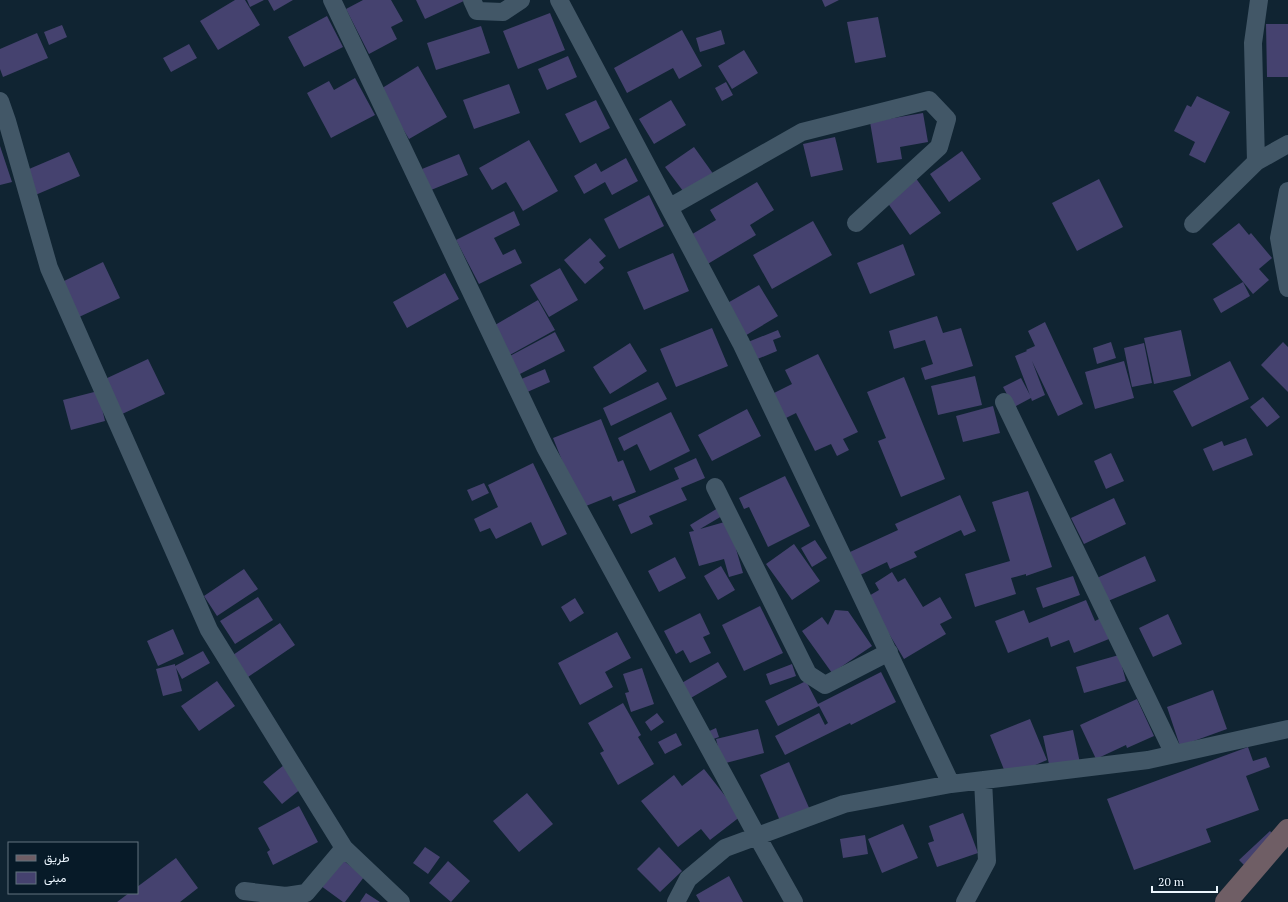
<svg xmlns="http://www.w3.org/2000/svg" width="1288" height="902" viewBox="0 0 1288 902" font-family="'PT Serif',Vazirmatn,serif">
  <rect width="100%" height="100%" fill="#102432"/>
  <path fill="#45426f" d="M235,0H245L260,25L218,50L200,21Z
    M247,0H264L250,7Z
    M268,0H293L274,11Z
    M363,0H391L403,21L391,27L397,39L369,54L346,9Z
    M416,0H466L425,19Z
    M822,0H839L825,7Z
    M550,13L565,50L518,69L503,31Z
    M327,16L343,47L304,67L288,37Z
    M878,17L886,57L855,63L847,22Z
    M1266,24H1288V77H1267Z
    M62,25L67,37L49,45L44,32Z
    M481,26L490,53L436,70L427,43Z
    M682,30L702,66L679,79L673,68L627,93L614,68Z
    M721,30L725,44L700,52L696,38Z
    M37,33L48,58L3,77L0,69V49Z
    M189,44L197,58L171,72L163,58Z
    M744,50L758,73L732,89L718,66Z
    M568,56L577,77L547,90L538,69Z
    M418,66L447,117L409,139L379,90Z
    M355,78L375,115L331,138L307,93L329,81L334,90Z
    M726,82L733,95L722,101L715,88Z
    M509,84L520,113L474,129L463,100Z
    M1197,96L1230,112L1205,163L1189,155L1195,142L1174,131L1187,105L1191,107Z
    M596,100L610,128L580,143L565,114Z
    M671,100L686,125L654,144L639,119Z
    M923,113L928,142L900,147L902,159L877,163L870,122Z
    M835,137L843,170L811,177L803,144Z
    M529,140L558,191L523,211L506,182L492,190L479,168Z
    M0,146L12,182L0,185Z
    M694,147L714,175L686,195L665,167Z
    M962,151L981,179L949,202L930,174Z
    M69,152L80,176L33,196L22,172Z
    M459,154L468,175L431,190L422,169Z
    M626,158L638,181L612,195L605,182L584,194L574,176L596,163L601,172Z
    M915,177L941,213L910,235L885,199Z
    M1099,179L1123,227L1077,251L1052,203Z
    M757,182L774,210L750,225L756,235L706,265L689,236L716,220L710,210Z
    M649,195L664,226L619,249L604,219Z
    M514,211L520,225L494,238L503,255L515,249L522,263L479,284L456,240Z
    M813,221L832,255L772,289L753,255Z
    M1239,223L1249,235L1251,233L1272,258L1259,269L1269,280L1253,294L1212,244Z
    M590,238L606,256L599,262L604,268L585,284L564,260Z
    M903,244L915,275L870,294L857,263Z
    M673,253L689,291L644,310L627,272Z
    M103,262L120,298L79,317L62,282Z
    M560,268L578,300L549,317L530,285Z
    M445,273L459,299L407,328L393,302Z
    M1243,282L1250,296L1221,313L1213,299Z
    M759,285L778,316L743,337L724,305Z
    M538,300L555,330L506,357L490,328Z
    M937,316L943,333L961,328L973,366L925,380L921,368L933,364L925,340L894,349L889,331Z
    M1045,322L1083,404L1058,416L1032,361L1045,395L1032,401L1031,398L1014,407L1003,387L1021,378L1030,395L1015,356L1027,351L1026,350L1035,346L1028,331Z
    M712,328L728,366L676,387L660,349Z
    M778,330L781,337L773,340L777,351L755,360L748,342Z
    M1181,330L1191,376L1154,384L1144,338Z
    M555,332L565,351L516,376L506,358Z
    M1111,342L1116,358L1097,364L1093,348Z
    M1283,342L1288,347V392L1261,365Z
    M630,343L647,371L610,394L593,367Z
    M1144,343L1152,383L1132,387L1124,348Z
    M818,354L858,432L843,439L849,450L837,456L831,444L815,451L796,413L784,419L772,394L792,384L785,370Z
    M148,359L165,394L120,415L103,380Z
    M1124,361L1134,398L1095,409L1085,372Z
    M1230,361L1249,399L1192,427L1173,391Z
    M545,369L550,382L525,393L519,380Z
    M975,376L982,405L938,415L931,386Z
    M904,377L945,479L901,497L878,441L886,438L867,392Z
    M658,382L667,399L611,426L603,408Z
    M98,391L105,421L71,430L63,400Z
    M1263,397L1280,417L1267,427L1250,407Z
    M993,406L1000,433L963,442L956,416Z
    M747,409L761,436L712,461L698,435Z
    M671,412L690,451L650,471L637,444L624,451L618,438Z
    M601,419L618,462L623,460L636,492L613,501L611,496L581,508L553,438Z
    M1246,438L1253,455L1213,471L1203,449L1222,441L1224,446Z
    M1111,453L1124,481L1106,489L1094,461Z
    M696,458L705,478L681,488L687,500L649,516L653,524L631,534L618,505L679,479L674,468Z
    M533,463L567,534L542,546L531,522L496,539L490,528L480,532L474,519L498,507L488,485Z
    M785,476L810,526L768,547L749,507L744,509L739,498Z
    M484,483L489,493L472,501L467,490Z
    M1028,491L1052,567L1026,576V574L1011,578L1016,594L975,607L965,574L1010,561L992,502Z
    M960,495L976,531L964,536L961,530L914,552L917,557L890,569L887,562L860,575L850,552L898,530L895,524Z
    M1114,498L1126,524L1084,544L1071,518Z
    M718,508L722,516L700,529L728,521L743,573L729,577L724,559L699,566L689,532L694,531L690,525Z
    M815,540L827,558L812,567L801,548Z
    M794,544L820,581L792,600L766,564Z
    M1145,556L1156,581L1108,601L1097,578Z
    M675,557L686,578L659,592L648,571Z
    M721,566L735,590L718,600L704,576Z
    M244,569L258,589L217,616L204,596Z
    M892,572L898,582L905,578L923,607L940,597L952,618L940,624L946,634L904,659L867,597L879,590L875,583Z
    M1073,576L1080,595L1043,608L1036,588Z
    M258,597L273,620L235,644L220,621Z
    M575,598L584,613L570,622L561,607Z
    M1086,600L1095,621L1101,618L1109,639L1074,653L1069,640L1051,647L1048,637L1008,653L995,621L1024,610L1029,623Z
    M760,606L783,653L744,671L722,625Z
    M835,610L848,611L872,646L832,673L802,631L822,617L828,625Z
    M700,613L710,634L703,637L711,653L690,663L683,650L676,654L664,631Z
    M1168,614L1182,644L1153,657L1139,628Z
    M280,623L295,645L248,677L233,655Z
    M173,629L184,654L158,666L147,641Z
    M617,632L631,658L605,672L613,687L580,705L558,663Z
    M203,651L210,663L182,679L176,668L182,691L163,696L156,669L175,664V666Z
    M1119,655L1126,681L1084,693L1076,667Z
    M718,662L727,677L689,699L680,684Z
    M792,664L796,676L770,685L766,674Z
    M642,668L654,704L631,712L625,693L629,692L623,674Z
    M881,672L896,702L851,725L850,723L785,755L775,736L819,713L825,725L828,723L819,706L778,726L765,701L806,681L818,704Z
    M217,681L235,706L199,731L181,706Z
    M1213,690L1227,729L1180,746L1167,707Z
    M1137,699L1154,736L1127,748L1126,745L1096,759L1080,725Z
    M623,703L641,735L638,737L654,764L618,785L600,753L604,751L588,723Z
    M657,713L664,722L651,731L645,722Z
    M1030,719L1047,760L1007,777L990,735Z
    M716,728L719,737L708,741L705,733Z
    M758,729L764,753L722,764L716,739Z
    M1073,730L1080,763L1050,769L1043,736Z
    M676,733L682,745L665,754L658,742Z
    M1248,747L1253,761L1266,757L1270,767L1246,776L1259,810L1206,829L1211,842L1134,870L1107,799Z
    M789,762L810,810L781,823L760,775Z
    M284,765L302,788L282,804L263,782Z
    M704,769L741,816L710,840L701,829L678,847L641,801L674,775L682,786Z
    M527,793L553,824L519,852L493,821Z
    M299,806L318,842L273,865L267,852L270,850L258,828Z
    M963,813L978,853L937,867L928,843L934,841L929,826Z
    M903,824L918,858L882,873L868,839Z
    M1270,831L1279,841L1252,873L1239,860Z
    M865,835L868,854L843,858L840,839Z
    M425,847L440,857L428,874L413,863Z
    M659,847L682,871L660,892L637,869Z
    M338,856L364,877L345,902H343L317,883Z
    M176,858L198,888L180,902H117L129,893H137V887Z
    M448,861L470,881L451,902L429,883Z
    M729,876L743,902H700L696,895Z
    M366,893L380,902H360Z"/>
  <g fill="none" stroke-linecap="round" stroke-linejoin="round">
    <path stroke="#425767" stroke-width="18" d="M332,0L545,447L757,836L794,902
      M472,0L477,11L503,12L521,0
      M559,0L741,343L951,784
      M0,101L7,121L49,268L209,630L344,848L401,902
      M1256,162L1253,43L1259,0
      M1288,191L1279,238L1288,288
      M670,207L802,132L929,100L947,119L939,147L856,223
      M1193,224L1256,162L1288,144
      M1004,402L1174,754
      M715,487L808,674L825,685L889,652
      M244,891L286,896L306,893L344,848
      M676,902L688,879L725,848L844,804L951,784L1148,760L1288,729
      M965,902L987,861L983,780"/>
    <path stroke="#6f5e65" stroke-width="22" d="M1226,902L1288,830"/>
  </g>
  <rect x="8" y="842" width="130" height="52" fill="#071a28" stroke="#63727e"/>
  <rect x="16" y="855" width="20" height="6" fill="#6f5e65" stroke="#63727e"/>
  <text x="44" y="862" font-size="12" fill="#ecf6fe">طريق</text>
  <rect x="16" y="872" width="20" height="12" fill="#45426f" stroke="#63727e"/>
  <text x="44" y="882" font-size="12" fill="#ecf6fe">مبنى</text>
  <path d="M1152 886v6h65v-6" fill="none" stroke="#ecf6fe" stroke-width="2"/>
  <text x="1158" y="886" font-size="12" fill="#ecf6fe" stroke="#071a28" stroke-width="3" paint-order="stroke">20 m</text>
</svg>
